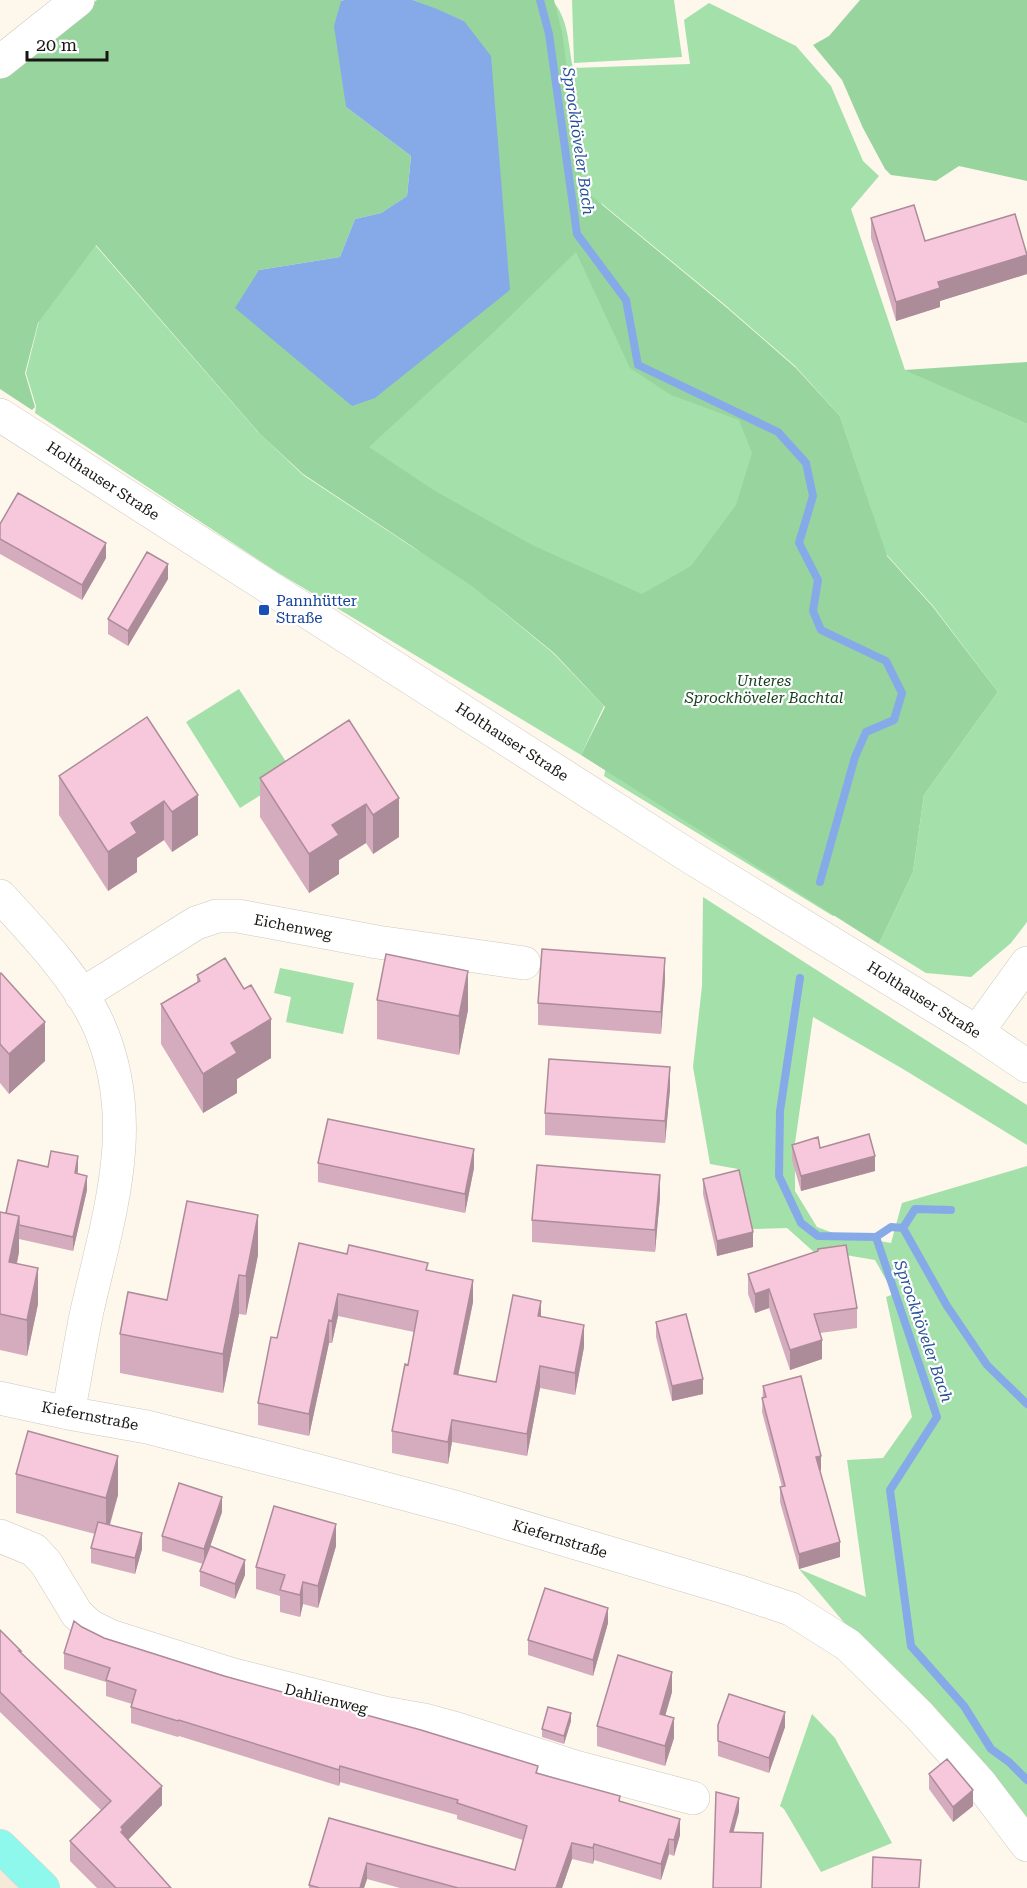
<svg xmlns="http://www.w3.org/2000/svg" width="1027" height="1888" viewBox="0 0 1027 1888" font-family="'Roboto Serif',serif">
  <rect width="100%" height="100%" fill="#fdf7ec"/>
  <path fill="#f5ead8" d="M0,1866L24,1888H0Z"/>
  <path fill="#a4e0a9" fill-rule="evenodd" d="M552,0C569,19 568,45 573,68L690,64L684,20L709,3L796,46L831,86L863,161L879,176L851,209L905,370L1027,424V922L1011,943L971,977L926,973L879,944L913,872L924,795L998,692L933,606L886,554L848,909L833,916L604,776L609,753L611,717L595,682L489,600L553,653L604,706L581,755L277,572L35,413L36,406L26,373L39,321L95,245L257,431L303,475L420,552L323,478L443,378L559,268ZM601,203L725,305L795,366L840,416L872,512L608,219Z
    M572,0H674L682,57L574,63Z
    M239,689L294,774L240,808L186,722Z
    M703,897L1027,1105V1145L903,1069L813,1017L795,1143V1191L817,1227L833,1233L891,1243L902,1203L1027,1166V1828L926,1720L799,1569L866,1597L847,1460L883,1458L912,1417L886,1297L894,1294L875,1260L828,1252L815,1253L787,1228L751,1229L745,1195L737,1173L738,1169L710,1164L693,1067L702,986Z
    M280,968L354,983L343,1034L286,1022L291,997L274,993Z
    M812,1714L835,1738L892,1843L821,1872L784,1809L780,1806Z"/>
  <path fill="#98d59e" fill-rule="evenodd" d="M97,0H344L341,1L346,107L411,156L407,196L381,213L355,219L340,257L259,270L352,406L464,21L413,0H554L562,32L583,189L726,307L796,368L840,416L887,556L933,607L998,692L924,795L913,872L879,944L581,755L605,707L554,653L472,586L303,474L260,434L96,245L38,323L25,373L35,407L32,410L0,389V75L64,23ZM576,252L630,368L671,395L739,420L752,453L736,505L691,566L642,594L534,546L435,491L369,447L495,331Z
    M860,0H1027V181L959,166L936,181L891,175L885,169L863,128L842,80L813,45L829,36Z
    M1027,362V424L904,370Z"/>
  <path fill="#86aae8" d="M344,0H413L437,9L464,21L491,56L510,290L375,398L352,406L235,308L259,270L340,257L355,219L381,213L407,196L411,156L346,107L334,26L341,1Z"/>
  <g fill="none" stroke-linecap="round" stroke-linejoin="round">
    <path stroke="#86aae8" stroke-width="8" d="M540,0L549,34L577,234L626,300L638,365L778,432L806,463L813,496L799,543L818,580L813,611L821,630L886,661L902,693L894,720L866,732L855,757L820,882
      M800,978L780,1111L779,1176L801,1223L818,1236L876,1237L937,1417L890,1490L911,1646L964,1706L991,1749L1009,1762L1027,1780
      M903,1228L947,1306L987,1365L1027,1404
      M876,1237L891,1227L903,1228L915,1209L951,1210"/>
    <defs>
      <path id="minor" d="M0,62L78,0
        M0,415L689,856L977,1032L1027,1066
        M0,896C34,933 79,980 99,1026C141,1122 109,1214 87,1311C80,1344 75,1379 68,1413
        M81,995L196,923L217,916H238L377,942L524,963
        M977,1032L1027,963
        M0,1398L68,1413L147,1427L311,1469L458,1508L734,1590L791,1609L848,1645L919,1715L980,1783L1027,1845
        M0,1536L34,1550L46,1563L77,1614L90,1626L110,1636L230,1674L384,1713L424,1720L457,1729L575,1767L693,1798"/>
      <path id="major" d="M0,1846L43,1888"/>
    </defs>
    <use href="#minor" stroke="#cec7bd" stroke-width="34"/>
    <use href="#major" stroke="#d6d5d5" stroke-width="34"/>
    <use href="#minor" stroke="#fff" stroke-width="33"/>
    <use href="#major" stroke="#8ff8ec" stroke-width="33"/>
  </g>
  <path fill="#d4acbd" d="M871,218L925,241L1027,254V274L940,301V307L896,321L871,238Z
    M0,524L106,558L82,600L0,554Z
    M168,579L128,646L108,634V619Z
    M147,717L198,835L172,852L164,840L137,858V872L108,891L59,815V776Z
    M349,720L399,837L373,854L366,843L339,860V874L309,893L260,817V778Z
    M0,974L45,1061L9,1094L0,1083Z
    M197,975L244,989L271,1058L237,1079V1093L203,1113L161,1044V1004L197,983Z
    M665,980L661,1034L538,1025V1003Z
    M377,1000L468,1010L459,1055L377,1039Z
    M670,1089L665,1143L545,1135V1113Z
    M792,1145L820,1148L875,1171L801,1191L792,1160Z
    M318,1163L474,1168L465,1213L318,1182Z
    M48,1167L78,1170L77,1174L87,1190L73,1251L19,1239V1252L17,1264L38,1304L27,1356L0,1350V1212L6,1213Z
    M703,1179L753,1247L717,1256L703,1194Z
    M660,1197L655,1252L532,1242V1220Z
    M347,1254L428,1270L473,1302L458,1375L496,1382L541,1317L584,1347L575,1395L540,1388L527,1456L452,1442L448,1464L392,1453V1431L408,1365L414,1332L338,1316L332,1343H329L309,1436L258,1425V1403L277,1338Z
    M258,1255L246,1315L239,1314L223,1393L120,1373V1334L167,1300Z
    M748,1274L857,1308V1328L820,1333L822,1359L790,1370L769,1308L755,1313L748,1294Z
    M656,1322L703,1394L672,1401L656,1337Z
    M763,1386L821,1470L820,1471L840,1557L799,1569L780,1502V1487H782L762,1412Z
    M16,1474L118,1495L110,1525L142,1549L135,1574L91,1563V1548L95,1534L16,1513Z
    M222,1512L210,1547L245,1575L235,1599L200,1586V1571L203,1564L162,1551V1536Z
    M336,1546L318,1608L303,1604L300,1617L280,1612V1596L256,1589V1567Z
    M608,1623L593,1676L528,1655V1640Z
    M82,1627L104,1638L538,1773L620,1802L680,1835L674,1856L669,1854L661,1880L594,1860L593,1864L572,1859L562,1888H400L367,1879L364,1888H309V1885L329,1818L515,1870L523,1840L457,1819V1815L340,1782L339,1786L179,1736L178,1737L131,1723V1707L132,1704L106,1696V1682L64,1669V1653Z
    M0,1630L162,1805L128,1840L171,1888H97L70,1861V1841L101,1810L0,1712Z
    M672,1692L665,1716L674,1738L665,1766L597,1746V1726Z
    M571,1721L564,1744L542,1737V1729Z
    M718,1725L785,1727L769,1773L718,1756Z
    M929,1774L973,1806L953,1822L929,1789Z"/>
  <path fill="#ad8c9a" d="M1027,255V274L940,301V307L896,321V302L938,282Z
    M106,543V558L82,600V585Z
    M168,564V579L128,646V631Z
    M198,795V835L172,852V812Z
    M399,798V837L373,854V815Z
    M164,801V840L137,858V872L108,891V852L131,823Z
    M366,804V843L339,860V874L309,893V854L332,825Z
    M665,958V980L661,1034V1012Z
    M468,971V1010L459,1055V1016Z
    M271,1019V1058L237,1079V1093L203,1113V1074L231,1043Z
    M45,1022V1061L9,1094V1054Z
    M670,1067V1089L665,1143V1121Z
    M474,1149V1168L465,1213V1194Z
    M78,1156V1170L75,1187V1173Z
    M875,1156V1171L801,1191V1176Z
    M660,1175V1197L655,1252V1230Z
    M87,1176V1190L73,1251V1237Z
    M258,1215V1255L246,1315V1276Z
    M19,1216V1252L9,1298V1262Z
    M753,1232V1247L717,1256V1241Z
    M38,1268V1304L27,1356V1320Z
    M239,1275V1314L223,1393V1354Z
    M473,1280V1302L454,1396V1374Z
    M769,1289V1308L755,1313V1294Z
    M338,1294V1316L332,1343V1321Z
    M541,1301V1323L538,1316Z
    M329,1320V1343L309,1436V1414Z
    M584,1325V1347L575,1395V1373Z
    M822,1340V1359L790,1370V1350Z
    M540,1366V1388L527,1456V1434Z
    M703,1379V1394L672,1401V1386Z
    M452,1420V1442L448,1464V1442Z
    M118,1456V1495L106,1537V1498Z
    M821,1456V1470L816,1472V1457Z
    M222,1497V1512L204,1564V1549Z
    M336,1524V1546L318,1608V1586Z
    M142,1533V1549L135,1574V1558Z
    M840,1542V1557L799,1569V1554Z
    M245,1560V1575L235,1599V1584Z
    M303,1582V1604L300,1617V1595Z
    M608,1608V1623L593,1676V1660Z
    M672,1672V1692L660,1734V1714Z
    M785,1712V1727L769,1773V1758Z
    M571,1713V1721L564,1744V1736Z
    M674,1718V1738L665,1766V1746Z
    M340,1766V1782L339,1786V1770Z
    M162,1786V1805L123,1845L121,1852V1827Z
    M973,1790V1806L953,1822V1807Z
    M739,1798V1812L730,1845V1832Z
    M680,1819V1835L674,1856V1840Z
    M669,1839V1854L661,1880V1864Z
    M572,1843V1859L562,1888H556Z
    M594,1844V1860L593,1864V1848Z
    M367,1863V1879L364,1888H360Z"/>
  <path fill="#f7c8dc" stroke="#ad8c9a" stroke-width="1.5" d="M914,205L925,241L1015,214L1027,255L938,282L940,288L896,302L871,218Z
    M18,493L106,543L82,585L0,539V524Z
    M147,552L168,564L128,631L108,619Z
    M147,717L198,795L172,812L164,801L131,823L137,833L108,852L59,776Z
    M349,720L399,798L373,815L366,804L332,825L339,835L309,854L260,778Z
    M542,949L665,958L661,1012L538,1003Z
    M386,954L468,971L459,1016L377,1000Z
    M225,958L244,989L251,985L271,1019L231,1043L237,1053L203,1074L161,1004L200,981L197,975Z
    M1,973L45,1022L9,1054L0,1044V974Z
    M549,1059L670,1067L665,1121L545,1113Z
    M328,1119L474,1149L465,1194L318,1163Z
    M869,1134L875,1156L801,1176L792,1145L818,1137L820,1148Z
    M51,1151L78,1156L75,1173L87,1176L73,1237L19,1225V1216L6,1213L18,1160L48,1167Z
    M537,1165L660,1175L655,1230L532,1220Z
    M739,1170L753,1232L717,1241L703,1179Z
    M187,1201L258,1215L246,1276L239,1275L223,1354L120,1334L128,1292L167,1300Z
    M0,1212L19,1216L9,1262L38,1268L27,1320L0,1314Z
    M299,1243L347,1254L349,1245L428,1263L426,1270L473,1280L454,1374L496,1382L513,1295L541,1301L538,1316L584,1325L575,1373L540,1366L527,1434L452,1420L448,1442L392,1431L405,1364L408,1365L418,1311L338,1294L332,1321L329,1320L309,1414L258,1403L271,1337L277,1338Z
    M846,1245L857,1308L814,1314L822,1340L790,1350L769,1289L755,1294L748,1274L818,1251V1249Z
    M686,1314L703,1379L672,1386L656,1322Z
    M801,1376L821,1456L816,1457L840,1542L799,1554L780,1487L785,1486L762,1398L766,1397L763,1386Z
    M28,1431L118,1456L106,1498L16,1474Z
    M179,1483L222,1497L204,1549L162,1536Z
    M274,1506L336,1524L318,1586L303,1582L300,1595L280,1590L285,1575L256,1567Z
    M98,1522L142,1533L135,1558L91,1548Z
    M210,1546L245,1560L235,1584L200,1571Z
    M545,1588L608,1608L593,1660L528,1640Z
    M74,1621L82,1627L104,1638L224,1676L421,1730L538,1766L536,1773L620,1796L619,1801L680,1819L674,1840L669,1839L661,1864L594,1844L593,1848L572,1843L556,1888H458L367,1863L360,1888H320L309,1885L329,1818L515,1870L527,1826L457,1803L458,1800L340,1766L339,1770L179,1720L178,1721L131,1707L136,1690L106,1680L110,1668L64,1653Z
    M0,1630L21,1651H19L162,1786L121,1827L123,1830L121,1832L171,1888H116L70,1841L111,1801L0,1692Z
    M618,1655L672,1672L660,1714L674,1718L665,1746L597,1726Z
    M729,1694L785,1712L769,1758L718,1741V1725Z
    M548,1707L571,1713L564,1736L542,1729Z
    M947,1759L973,1790L953,1807L929,1774Z
    M716,1792L739,1798L730,1832L763,1833L761,1888H713Z
    M873,1857L921,1860L919,1888H872Z"/>
  <rect fill="#1a4fb4" stroke="#fff" stroke-width="2" x="258" y="604" width="12" height="12" rx="3"/>
  <g text-anchor="middle" stroke-width="4.5" stroke-linejoin="round" paint-order="stroke">
    <g font-size="15" fill="#191613" stroke="#fff">
      <text transform="translate(103 481) rotate(33)" y="5">Holthauser Straße</text>
      <text transform="translate(512 742) rotate(33)" y="5">Holthauser Straße</text>
      <text transform="translate(293 927) rotate(11)" y="5">Eichenweg</text>
      <text transform="translate(924 1000) rotate(32)" y="5">Holthauser Straße</text>
      <text transform="translate(90 1416) rotate(11)" y="5">Kiefernstraße</text>
      <text transform="translate(560 1539) rotate(17)" y="5">Kiefernstraße</text>
      <text transform="translate(326 1699) rotate(14)" y="5">Dahlienweg</text>
    </g>
    <g font-size="15" fill="#164399" stroke="#fff" text-anchor="start">
      <text x="276" y="606">Pannhütter<tspan x="276" dy="17">Straße</tspan></text>
    </g>
    <g font-size="15" font-style="italic" fill="#123e1a" stroke="#fff">
      <text x="764" y="686">Unteres<tspan x="764" dy="17">Sprockhöveler Bachtal</tspan></text>
    </g>
    <g font-size="16" font-style="italic" fill="#28519b" stroke="#fff">
      <text transform="translate(579 141) rotate(82)" y="6">Sprockhöveler Bach</text>
      <text transform="translate(924 1331) rotate(71)" y="6">Sprockhöveler Bach</text>
    </g>
  </g>
  <path d="M27 51v9h80v-9" fill="none" stroke="#191613" stroke-width="3"/>
  <text x="36" y="51" font-size="18" fill="#191613" stroke="#ffffff" stroke-width="4.5" paint-order="stroke">20 m</text>
</svg>
